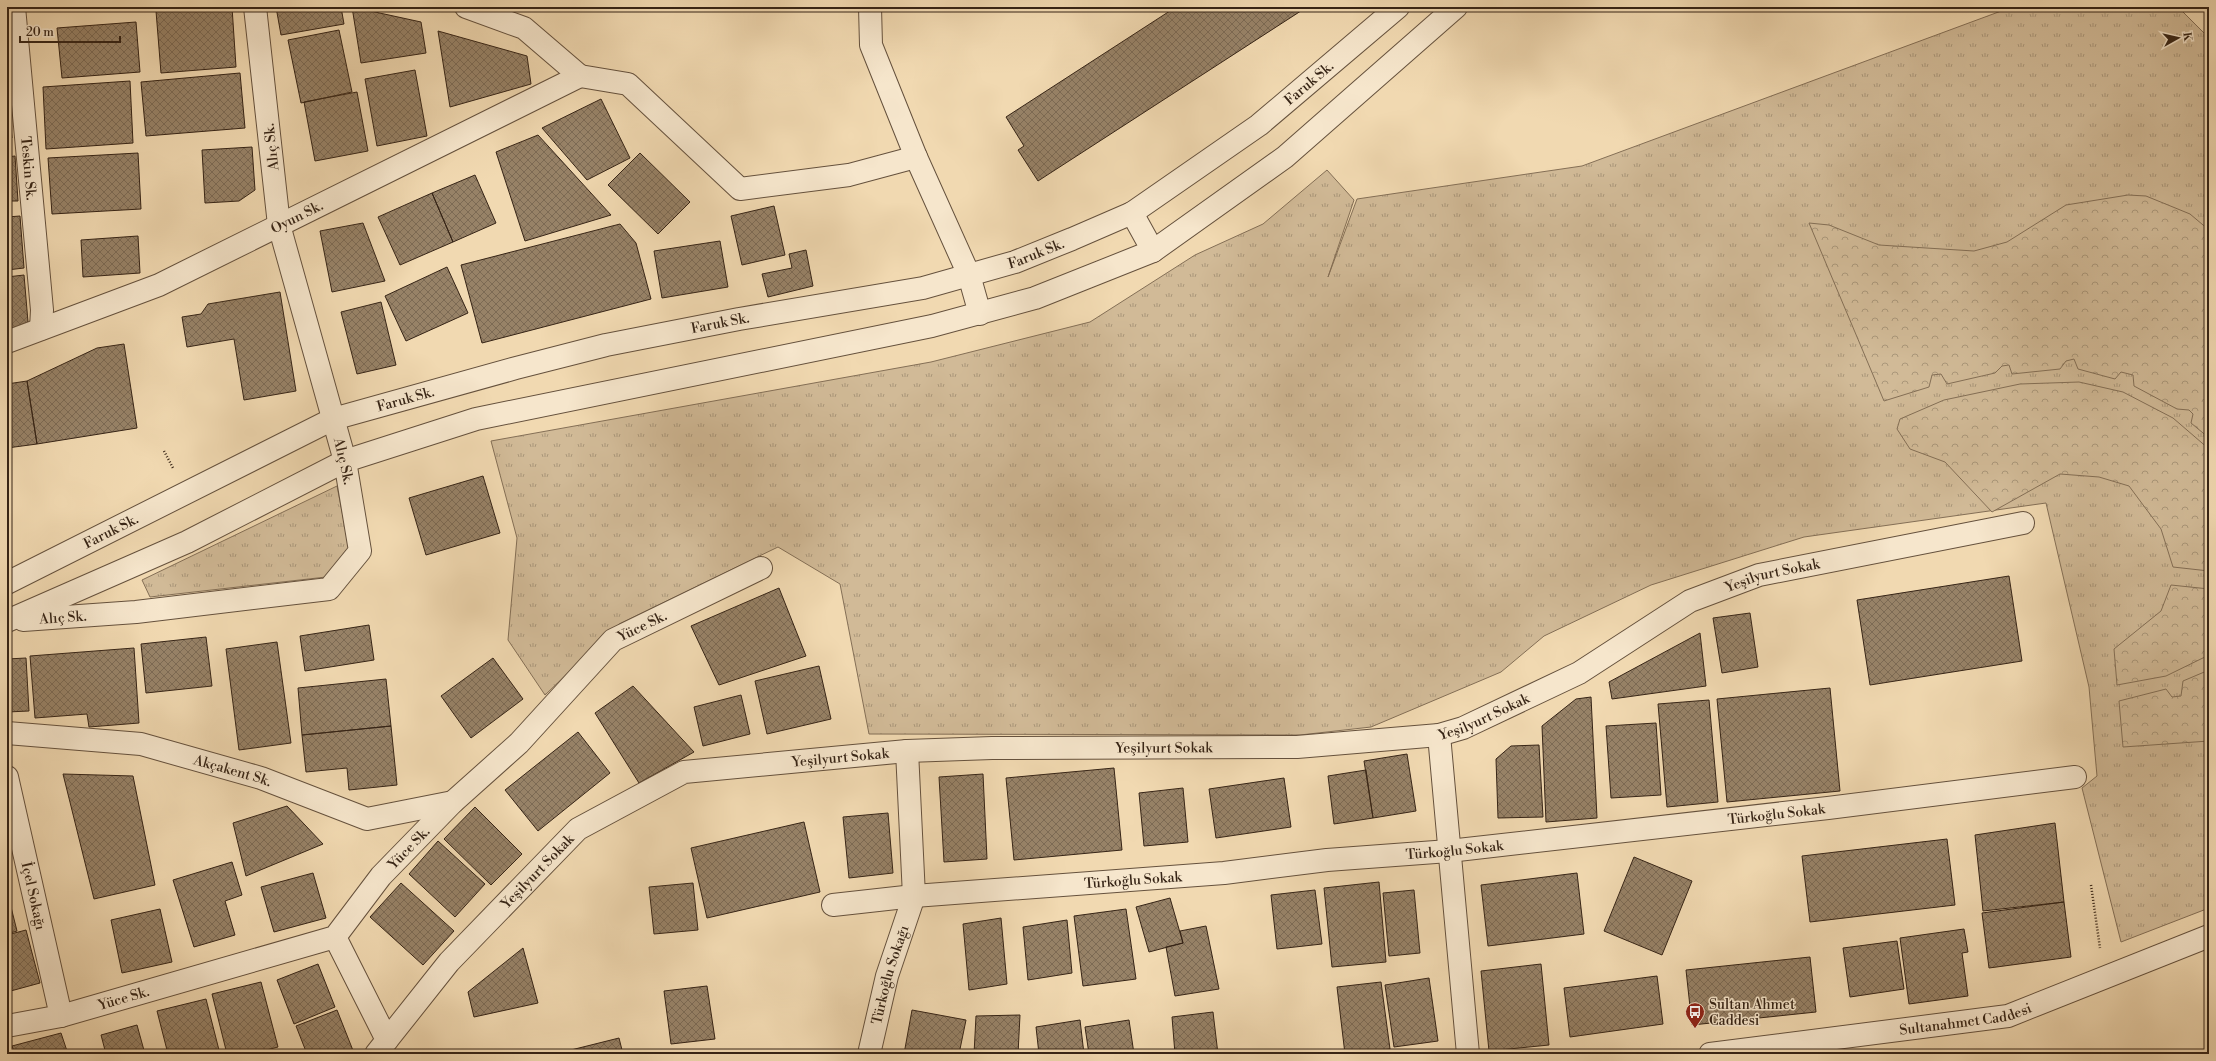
<svg xmlns="http://www.w3.org/2000/svg" width="2216" height="1061" viewBox="0 0 2216 1061" font-family="'Libre Bodoni',serif">
  <defs>
    <pattern id="grass-tufts" width="24" height="20" patternUnits="userSpaceOnUse"><rect width="24" height="20" fill="#d1ba97"/><path d="M3 7l-1-3M5 7V3M7 7l1-3M15 17l-1-3M17 17v-4M19 17l1-3" fill="none" stroke="#aa977a"/></pattern>
    <pattern id="forest-crowns" width="20" height="18" patternUnits="userSpaceOnUse"><rect width="20" height="18" fill="#d1ba97"/><path d="M2 6a3 3 0 1 1 6 0M12 15a3 3 0 1 1 6 0" fill="none" stroke="#aa977a"/></pattern>
    <pattern id="building-cross-hatch" width="8" height="8" patternUnits="userSpaceOnUse"><rect width="8" height="8" fill="#978267"/><path d="M0 0l8 8M0 8l8-8" fill="none" stroke="#7c6a54"/></pattern>
  </defs>
  <rect width="100%" height="100%" fill="#f1d9b1"/>
  <filter id="stains"><feTurbulence type="fractalNoise" baseFrequency=".005" numOctaves="4"/><feColorMatrix values="0 0 0 0 .2 0 0 0 0 .09 0 0 0 0 .02 0 0 0 .5 -.17"/></filter>
  <radialGradient id="worn" r=".72"><stop offset=".6" stop-color="#630" stop-opacity="0"/><stop offset="1" stop-color="#630" stop-opacity=".3"/></radialGradient>
  <path fill="url(#grass-tufts)" stroke="#846f56" d="M2012,7H2178L2209,38V908L2121,942L2082,788L2097,776L2089,687L2046,503L1804,537L1651,585L1544,636L1501,672L1371,727L1300,735L869,734L840,584L778,547L619,624L545,695L508,640L517,538L491,441L931,362L1090,322L1195,255L1263,224L1327,170L1354,200L1328,277L1357,199L1582,166Z
    M337,486L349,547L326,577L150,597L142,580Z"/>
  <path fill="url(#forest-crowns)" stroke="#846f56" d="M2128,195L2146,196L2190,214L2209,230V438L2191,423L2193,414L2189,410L2177,409L2134,386L2133,375L2121,372L2115,379L2078,369L2074,359L2066,361L2060,369L2012,374L2009,365L2002,366L1995,373L1947,384L1941,374L1932,375L1929,387L1884,401L1809,223L1829,225L1879,245L1974,251L2007,242L2066,205Z
    M2079,382L2123,392L2173,418L2209,449V571L2173,567L2161,529L2129,486L2099,477L2060,474L1992,512L1945,462L1910,449L1897,429L1900,419L1944,400L2020,384Z
    M2171,585L2209,589V655L2166,676L2117,685L2114,649L2161,611Z
    M2209,670V741L2123,747L2119,701L2166,689L2172,697L2181,696L2183,681Z"/>
  <path fill="url(#building-cross-hatch)" stroke="#362416" d="M205,7H232L236,67L161,73L156,11Z
    M276,7H341L344,24L281,35Z
    M352,7L421,22L426,53L361,63Z
    M1176,7H1307L1038,181L1018,150L1024,146L1006,117Z
    M136,22L140,72L62,78L57,28Z
    M339,30L352,92L301,103L288,40Z
    M438,31L527,56L531,84L450,107Z
    M415,70L427,136L377,146L365,79Z
    M240,73L245,128L146,136L141,82Z
    M130,81L133,143L46,149L43,87Z
    M7,89L12,138H7Z
    M357,92L368,151L315,161L304,102Z
    M601,99L630,158L587,180L542,128Z
    M538,135L611,215L525,241L496,152Z
    M252,147L255,190L239,201L205,203L202,150Z
    M138,153L141,209L52,214L48,158Z
    M640,153L690,202L658,234L608,185Z
    M15,156L18,201H7V157Z
    M475,175L496,223L453,242L432,193Z
    M432,193L453,242L400,265L378,217Z
    M774,206L785,255L742,265L731,216Z
    M20,216L24,268L7,270V217Z
    M363,223L385,281L332,292L320,231Z
    M620,224L636,243L651,299L482,343L461,265Z
    M138,236L140,273L83,277L81,240Z
    M720,241L728,287L662,298L654,251Z
    M806,250L813,286L768,297L762,274L792,268L789,254Z
    M447,267L468,313L406,341L385,296Z
    M24,275L28,322L7,331V277Z
    M280,292L296,391L244,400L234,339L187,347L182,317L201,314L208,304Z
    M381,302L396,365L357,374L341,312Z
    M124,344L137,428L37,444L27,381L97,348Z
    M27,381L37,444L7,448V384Z
    M483,476L500,533L426,555L409,498Z
    M2009,576L2022,661L1870,685L1857,600Z
    M779,588L806,656L719,685L691,626Z
    M1750,613L1758,667L1722,673L1713,618Z
    M369,625L374,660L305,671L300,636Z
    M1700,633L1706,686L1612,699L1609,682Z
    M206,637L212,686L146,693L141,644Z
    M277,642L291,743L239,750L226,649Z
    M134,648L139,723L89,727L87,714L35,718L30,656Z
    M26,658L29,711L7,712V659Z
    M493,658L523,699L471,738L441,696Z
    M819,666L831,719L767,734L755,681Z
    M386,679L391,726L302,735L298,688Z
    M633,686L694,752L639,783L595,713Z
    M1830,688L1840,791L1727,802L1717,699Z
    M741,695L750,734L703,746L694,707Z
    M1591,697L1597,818L1546,822L1542,726L1576,699Z
    M1709,700L1718,802L1667,807L1658,704Z
    M1656,723L1661,795L1611,798L1606,726Z
    M391,726L397,785L349,790L347,768L306,772L302,735Z
    M578,732L610,773L538,831L505,790Z
    M1539,745L1543,817L1498,818L1496,759L1511,746Z
    M1407,754L1416,811L1373,818L1364,761Z
    M1114,768L1122,850L1014,860L1006,778Z
    M1366,770L1373,818L1334,824L1328,776Z
    M63,774L133,776L155,885L94,899Z
    M983,774L987,859L944,862L939,777Z
    M1284,778L1291,827L1216,838L1209,789Z
    M1183,788L1188,842L1144,846L1139,793Z
    M287,806L323,844L246,876L233,823Z
    M475,807L522,854L491,885L444,839Z
    M888,813L893,873L849,878L843,817Z
    M804,822L820,892L707,918L691,848Z
    M2055,823L2064,902L1983,911L1975,835Z
    M1947,839L1955,905L1810,922L1802,856Z
    M438,841L485,884L455,917L409,874Z
    M1634,857L1692,881L1662,955L1604,931Z
    M232,862L242,895L225,901L235,935L194,947L173,880Z
    M313,873L326,918L274,932L261,887Z
    M1577,873L1584,934L1488,946L1481,885Z
    M1379,882L1386,962L1332,967L1324,888Z
    M401,883L454,931L423,965L370,917Z
    M693,883L698,930L654,934L649,887Z
    M1315,890L1322,944L1277,949L1271,895Z
    M1414,890L1420,953L1389,956L1383,893Z
    M7,891L17,931L7,934Z
    M1170,898L1183,943L1149,952L1136,907Z
    M2064,902L2071,957L1989,968L1982,913Z
    M160,909L172,962L122,973L111,920Z
    M1126,909L1136,979L1083,986L1074,916Z
    M1001,918L1007,984L969,990L963,924Z
    M1067,920L1072,973L1028,980L1023,927Z
    M1206,926L1219,989L1175,996L1166,947L1183,943L1180,931Z
    M1964,929L1968,952L1962,953L1968,996L1909,1004L1900,938Z
    M26,930L40,983L7,992V935Z
    M1897,941L1904,989L1850,997L1843,948Z
    M523,948L538,1003L474,1017L468,992Z
    M1810,957L1816,1012L1692,1025L1686,970Z
    M318,964L335,1007L294,1024L277,980Z
    M1541,964L1549,1045L1489,1051L1481,971Z
    M1657,976L1663,1024L1570,1037L1564,988Z
    M1429,978L1438,1041L1394,1047L1385,985Z
    M261,982L278,1047L251,1054H227L212,994Z
    M1381,982L1390,1049L1345,1054L1337,987Z
    M707,986L715,1039L671,1044L664,991Z
    M206,999L220,1054H168L157,1011Z
    M337,1010L354,1053L307,1054L296,1026Z
    M912,1010L966,1020L959,1054H904Z
    M1213,1012L1218,1054H1175L1172,1017Z
    M1020,1015L1018,1054H974L976,1016Z
    M1080,1020L1084,1054H1039L1036,1027Z
    M1129,1020L1134,1054H1089L1085,1027Z
    M137,1025L145,1054H106L101,1035Z
    M61,1033L68,1054H15L12,1046Z
    M619,1038L623,1054H555Z"/>
  <g fill="none" stroke-linecap="round" stroke-linejoin="round">
    <defs>
      <g id="minor">
        <path id="s1" d="M14,7L42,310L41,329"/>
        <path d="M466,7L524,28L580,76"/>
        <path d="M870,7L871,45L916,157L969,275L980,314"/>
        <path d="M580,76L628,84L740,189L849,175L916,157"/>
        <path d="M1132,213L1153,251"/>
        <path id="s2" d="M7,342L159,285L580,76"/>
        <path id="s3" d="M7,583L333,419L516,368L606,345L739,319L923,288L1015,262L1072,239L1132,213L1259,125L1398,7"/>
        <path id="s4" d="M23,620L136,612L329,589L360,551L345,461L279,225L255,7"/>
        <path d="M7,621L187,542L345,461L476,419L932,326L1035,298L1153,251L1285,157L1456,7"/>
        <path id="s5" d="M7,733L141,744L261,778L367,819L453,802"/>
        <path d="M1439,735L1468,1054"/>
        <path id="s6" d="M7,777L61,1016"/>
        <path id="s7" d="M833,905L914,896L1224,873L1327,860L1449,851L1828,808L2075,777"/>
        <path d="M335,937L387,1040"/>
        <path id="s8" d="M7,1026L61,1016L335,937L381,876L453,802L519,743L613,640L761,568"/>
        <path id="s9" d="M376,1054L449,962L578,829L684,772L907,751L992,748L1297,747L1439,735L1463,728L1579,673L1690,601L1759,575L2023,523"/>
        <path id="s10" d="M869,1054L887,976L914,896L907,751"/>
        <path id="s11" d="M1710,1054L2008,1016L2209,936"/>
      </g>
    </defs>
    <use href="#minor" stroke="#65513d" stroke-width="24"/>
    <path stroke="#362416" stroke-width="2.5" stroke-dasharray="1 2" stroke-linecap="butt" d="M164,451L173,468
      M2091,885L2100,948"/>
    <use href="#minor" stroke="#f6e6cc" stroke-width="22"/>
  </g>
  <defs>
    <symbol id="bus-pin" viewBox="-11 -11 22 30"><path d="M0 17L-7.5 6A9.5 9.5 0 1 1 7.5 6Z" fill="#8f2418" stroke="#f6e6cc"/><path d="M-5-6H5V4H4V6H2V4H-2V6H-4V4H-5ZM-3.5-4V0h7V-4ZM-3.5 1.2v1.5H-2V1.2ZM2 1.2v1.5H3.5V1.2Z" fill="#fff"/></symbol>
  </defs>
  <g fill-rule="evenodd">
    <use href="#bus-pin" x="1684" y="1001" width="22" height="30"/>
  </g>
  <g text-anchor="middle" stroke-width="3" stroke-linejoin="round" paint-order="stroke">
    <g font-size="14" fill="#362416" stroke="#f6e6cc">
      <text dy="5" stroke="none"><textPath href="#s3" startOffset="1412">Faruk Sk.</textPath></text>
      <text transform="translate(271 147) rotate(-96)" y="5">Alıç Sk.</text>
      <text dy="5" stroke="none"><textPath href="#s1" startOffset="162">Teskin Sk.</textPath></text>
      <text dy="5" stroke="none"><textPath href="#s2" startOffset="316">Oyun Sk.</textPath></text>
      <text dy="5" stroke="none"><textPath href="#s3" startOffset="1088">Faruk Sk.</textPath></text>
      <text dy="5" stroke="none"><textPath href="#s3" startOffset="764">Faruk Sk.</textPath></text>
      <text dy="5" stroke="none"><textPath href="#s3" startOffset="440">Faruk Sk.</textPath></text>
      <text transform="translate(344 461) rotate(77)" y="5">Alıç Sk.</text>
      <text dy="5" stroke="none"><textPath href="#s3" startOffset="116">Faruk Sk.</textPath></text>
      <text dy="5" stroke="none"><textPath href="#s9" startOffset="1552">Yeşilyurt Sokak</textPath></text>
      <text dy="5" stroke="none"><textPath href="#s4" startOffset="40">Alıç Sk.</textPath></text>
      <text dy="5" stroke="none"><textPath href="#s8" startOffset="780">Yüce Sk.</textPath></text>
      <text dy="5" stroke="none"><textPath href="#s9" startOffset="1228">Yeşilyurt Sokak</textPath></text>
      <text dy="5" stroke="none"><textPath href="#s9" startOffset="904">Yeşilyurt Sokak</textPath></text>
      <text dy="5" stroke="none"><textPath href="#s9" startOffset="580">Yeşilyurt Sokak</textPath></text>
      <text dy="5" stroke="none"><textPath href="#s5" startOffset="230">Akçakent Sk.</textPath></text>
      <text dy="5" stroke="none"><textPath href="#s7" startOffset="948">Türkoğlu Sokak</textPath></text>
      <text dy="5" stroke="none"><textPath href="#s8" startOffset="456">Yüce Sk.</textPath></text>
      <text dy="5" stroke="none"><textPath href="#s7" startOffset="624">Türkoğlu Sokak</textPath></text>
      <text dy="5" stroke="none"><textPath href="#s9" startOffset="244">Yeşilyurt Sokak</textPath></text>
      <text dy="5" stroke="none"><textPath href="#s7" startOffset="301">Türkoğlu Sokak</textPath></text>
      <text dy="5" stroke="none"><textPath href="#s6" startOffset="122">İçel Sokağı</textPath></text>
      <text dy="5" stroke="none"><textPath href="#s10" startOffset="82">Türkoğlu Sokağı</textPath></text>
      <text dy="5" stroke="none"><textPath href="#s8" startOffset="120">Yüce Sk.</textPath></text>
      <text dy="5" stroke="none"><textPath href="#s11" startOffset="258">Sultanahmet Caddesi</textPath></text>
    </g>
    <g font-size="14" fill="#362416" stroke="#f6e6cc" text-anchor="start">
      <text x="1709" y="1009">Sultan Ahmet<tspan x="1709" dy="16">Caddesi</tspan></text>
    </g>
  </g>
  <rect width="2216" height="1061" fill="none" stroke="#f1d9b1" stroke-width="24"/>
  <rect x="8" y="8" width="2200" height="1045" fill="none" stroke="#362416" stroke-width="2"/>
  <rect x="12" y="12" width="2192" height="1037" fill="none" stroke="#362416"/>
  <g transform="translate(2178 38) rotate(82)" stroke="#f6e6cc" stroke-width="3" paint-order="stroke">
  <path d="M0-3L7 15L0 10L-7 15Z" fill="#362416"/>
  <text y="-6" font-size="11" font-weight="bold" text-anchor="middle" fill="#362416">K</text>
  </g>
  <path d="M20 36v6h100v-6" fill="none" stroke="#362416" stroke-width="2"/>
  <text x="26" y="36" font-size="12" fill="#362416" stroke="#f6e6cc" stroke-width="3" paint-order="stroke">20 m</text>
  <rect width="100%" height="100%" filter="url(#stains)"/>
  <rect width="100%" height="100%" fill="url(#worn)"/>
</svg>
